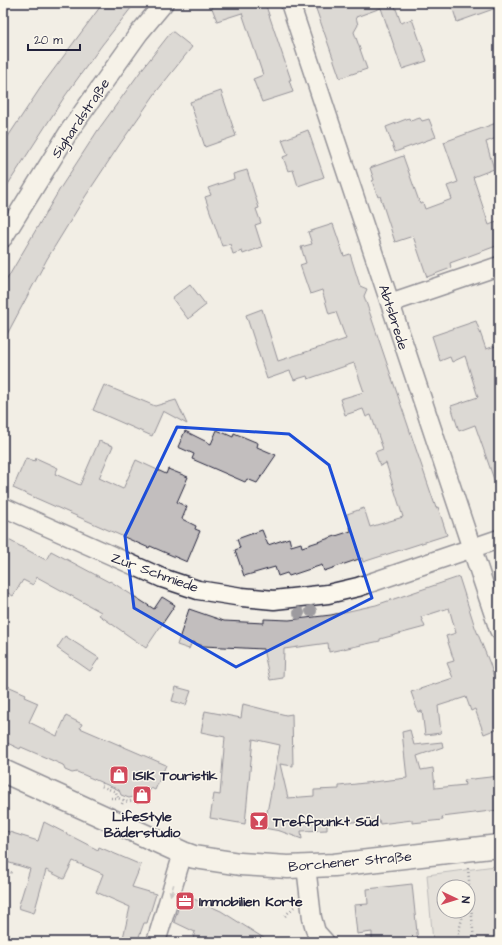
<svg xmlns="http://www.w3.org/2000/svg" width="502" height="945" viewBox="0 0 502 945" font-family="'Architects Daughter',sans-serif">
  <rect width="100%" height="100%" fill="#f2eee5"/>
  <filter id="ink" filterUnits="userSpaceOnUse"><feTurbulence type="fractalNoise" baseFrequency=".025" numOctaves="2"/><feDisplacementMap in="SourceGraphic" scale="8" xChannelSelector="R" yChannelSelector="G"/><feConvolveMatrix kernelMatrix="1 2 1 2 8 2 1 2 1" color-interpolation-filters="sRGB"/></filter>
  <g filter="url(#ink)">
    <path fill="#d4d1cc" stroke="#7b7a84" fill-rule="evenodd" d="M495,866L499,894V942H433L427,875ZM444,887H468V911H444Z"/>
    <path fill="#c2bebe" stroke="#22223b" d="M103,3H135L102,45L65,96L3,192V144L43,84Z
      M210,3H265L291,80H289L293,92L262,102L253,79L263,75L242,13L217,21Z
      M314,3H394L401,23L412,19L427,61L402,69L381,8L356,17L358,25L354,32L367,69L340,78Z
      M451,3H499V7L457,22Z
      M172,31L192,47L157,91L120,144L85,197L47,259L3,342V286L61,187L98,130L143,68Z
      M221,91L236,136L205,147L190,102Z
      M409,118L410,121L420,118L422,121L429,119L436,137L395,152L386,127Z
      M499,122V137L486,142L494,169L473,177L489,225L499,221V245L450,263L451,268L427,277L413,236L395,242L380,196L378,197L372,181L374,180L370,168L403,156L420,204L423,203L425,209L452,199L447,186L458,182L444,142Z
      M308,130L324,177L298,186L293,170L288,171L283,157L288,155L282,140Z
      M247,170L259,208L256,209L261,223L255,225L262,247L243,254L242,251L233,254L230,244L222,246L205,197L211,195L208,188L234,179L233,174Z
      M333,224L344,256L350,254L360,286L367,289L364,296L436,508L438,507L447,535L363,562L362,558L324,571L322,565L289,576L287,573L278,576L275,567L244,576L235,550L240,548L237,539L262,530L268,545L289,538L291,546L301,543L302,547L351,531L347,514L364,508L370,527L403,517L386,463L380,466L375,452L383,449L371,415L366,417L363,409L345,415L340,399L364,392L354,363L308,379L307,376L294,380L290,371L267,379L246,315L262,309L278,361L346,339L336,312L329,314L322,290L310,294L300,265L306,263L301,247L312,244L308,232Z
      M190,284L206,305L188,319L172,298Z
      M476,321L486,349L499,345V487L497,488L475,425L459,431L451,406L478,397L465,356L452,362L450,357L440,361L432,336Z
      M104,385L155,406L176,400L187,424L163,411L152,436L93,410Z
      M217,430L233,437L234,433L258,443L257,447L276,455L257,483L247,479L245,482L192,459L194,454L178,447L185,431L211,444Z
      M99,441L113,446L99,478L123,489L136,460L166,474L168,469L188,477L177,502L187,507L182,519L196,526L195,529L200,531L187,562L150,546L149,548L13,488L26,458L35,461L36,458L58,468L55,474L80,485Z
      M3,537L46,560L51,551L109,582L110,581L154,609L162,597L175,605L146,648L99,615L101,612L37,577L33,585L23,580L13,596L3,590Z
      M459,577L475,627L490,664L499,693V728L484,734L475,709L471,711L466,697L438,706L441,733L425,735L422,711L418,712L411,692L453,678L447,663L454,661L446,636L456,633L449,608L421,617L425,627L380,639V641L329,652L328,643L284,649L283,678L270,680L263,649L203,646L192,642L189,649L177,645L189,609L224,621L264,623V619L289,620L331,615L376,605Z
      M65,636L99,658L90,671L57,648Z
      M3,684L26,694L24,697L38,703L29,722L57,736L66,716L82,724L80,728L166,765L155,790L151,788L145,802L133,797L129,798L121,795L119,790L77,772L72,773L65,770L63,765L21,747L20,749L3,741Z
      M176,687L191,691L186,705L172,701Z
      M243,704L286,715L292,714L293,766L280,764L288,798L314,796V790L339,789V786L407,778L402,732L410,730L414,745L442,742L443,747L417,756L421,770L433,768L435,788L465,785L464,780L499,776V810L442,817L443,820L412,823V820L380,824L379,820L327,824V830L301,831L302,839L280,831L264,828L280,745L253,739L245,824L210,818L214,794L220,795L225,737L201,732L205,711L241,718Z
      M44,822L98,850L99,847L141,865L132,887L156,894L147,923H144L137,942L123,938L130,907L96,892L103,874L73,861L64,879L46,870L34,913L18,908L30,869L3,861V830L38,841Z
      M412,884L418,942H372V932L357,934L354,905L368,904L367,889Z
      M187,896L221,911L270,942H192L195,932L174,922L181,899Z"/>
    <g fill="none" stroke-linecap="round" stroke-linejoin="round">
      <defs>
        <path id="minor" d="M290,3L499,630
          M3,238L70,130L139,33L164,3
          M390,303L499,266
          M3,507L162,578L198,590L242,597L274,600L328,594L358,587L499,539
          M306,866L312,918L316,932L325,942
          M156,942L183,853"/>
        <path id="major" d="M3,771L183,853L194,857L240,864L288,867L334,865L499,846"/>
      </defs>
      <use href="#minor" stroke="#22223b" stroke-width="21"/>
      <use href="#major" stroke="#22223b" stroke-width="25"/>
      <path stroke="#22223b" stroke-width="2.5" stroke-dasharray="1 3" stroke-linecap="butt" d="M120,745L121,743
        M102,783L101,786L116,792L118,798
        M111,798H118L128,802L133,800L138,802L139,799
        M122,804L125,797
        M468,868L474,942
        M3,870L13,873
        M285,916L294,907
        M456,942L464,911"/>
      <use href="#minor" stroke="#fbf7ec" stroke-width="18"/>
      <use href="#major" stroke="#fbf7ec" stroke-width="22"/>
    </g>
    <g fill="#9d9b9f">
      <circle cx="311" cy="611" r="6"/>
      <circle cx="299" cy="613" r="6"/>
    </g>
    <defs><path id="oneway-solid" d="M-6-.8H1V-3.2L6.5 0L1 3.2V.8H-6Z"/></defs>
    <use fill="#99979c" href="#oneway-solid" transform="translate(172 890) rotate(107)"/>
  </g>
  <path d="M0 0H502V945H0ZM177,427L289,434L329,465L372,598L236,667L134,608L125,536Z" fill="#f2eee5" fill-opacity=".55" fill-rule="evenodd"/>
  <path fill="none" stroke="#1d4ed8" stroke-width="3" stroke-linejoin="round" d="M177,427L289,434L329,465L372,598L236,667L134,608L125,536Z"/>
  <defs>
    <symbol id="shop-square" viewBox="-11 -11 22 22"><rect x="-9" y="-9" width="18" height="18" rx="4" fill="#d1495b" stroke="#fbf7ec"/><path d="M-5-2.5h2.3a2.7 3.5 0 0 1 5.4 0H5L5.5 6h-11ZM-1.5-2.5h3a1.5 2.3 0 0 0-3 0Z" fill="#fff"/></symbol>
    <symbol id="bar-square" viewBox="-11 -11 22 22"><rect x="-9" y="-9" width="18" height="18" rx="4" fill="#d1495b" stroke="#fbf7ec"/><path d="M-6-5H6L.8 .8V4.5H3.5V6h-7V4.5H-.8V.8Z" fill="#fff"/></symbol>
    <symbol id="office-square" viewBox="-11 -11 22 22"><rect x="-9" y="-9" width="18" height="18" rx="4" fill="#d1495b" stroke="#fbf7ec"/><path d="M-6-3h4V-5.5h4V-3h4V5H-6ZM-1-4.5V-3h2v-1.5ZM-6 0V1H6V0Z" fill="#fff"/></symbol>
  </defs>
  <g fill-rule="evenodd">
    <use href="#shop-square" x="108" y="764" width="22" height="22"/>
    <use href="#shop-square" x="131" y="784" width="22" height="22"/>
    <use href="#bar-square" x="248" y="810" width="22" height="22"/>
    <use href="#office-square" x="174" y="890" width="22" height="22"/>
  </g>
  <g text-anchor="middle" stroke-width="3" stroke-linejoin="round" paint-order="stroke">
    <g font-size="14" fill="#22223b" stroke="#fbf7ec">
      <text transform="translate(80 118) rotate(-56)" y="5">Sighardstraße</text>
      <text transform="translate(394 317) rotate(72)" y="5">Abtsbrede</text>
      <text transform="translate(155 572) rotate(20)" y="5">Zur Schmiede</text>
      <text transform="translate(350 861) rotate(-5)" y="5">Borchener Straße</text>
    </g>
    <g font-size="14" font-weight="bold" fill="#22223b" stroke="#fbf7ec" text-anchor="start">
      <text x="133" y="780">ISIK Touristik</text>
      <text x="142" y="821" text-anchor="middle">LifeStyle<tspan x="142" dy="16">Bäderstudio</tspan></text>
      <text x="273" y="826">Treffpunkt Süd</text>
      <text x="199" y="906">Immobilien Korte</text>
    </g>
  </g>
  <rect width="502" height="945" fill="none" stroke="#fbf7ec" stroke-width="16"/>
  <rect x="8" y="8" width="486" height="929" fill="none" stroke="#22223b" stroke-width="1.5" filter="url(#ink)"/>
  <g transform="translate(456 899) rotate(94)"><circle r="19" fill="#fbf7ec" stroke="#a4a2a5"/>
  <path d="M0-3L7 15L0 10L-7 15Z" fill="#d1495b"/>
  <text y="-6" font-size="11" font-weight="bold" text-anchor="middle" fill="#22223b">N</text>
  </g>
  <path d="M28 44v6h52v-6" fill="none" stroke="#22223b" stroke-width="2"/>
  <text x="34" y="44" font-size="12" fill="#22223b" stroke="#fbf7ec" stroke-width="3" paint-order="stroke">20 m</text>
</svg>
